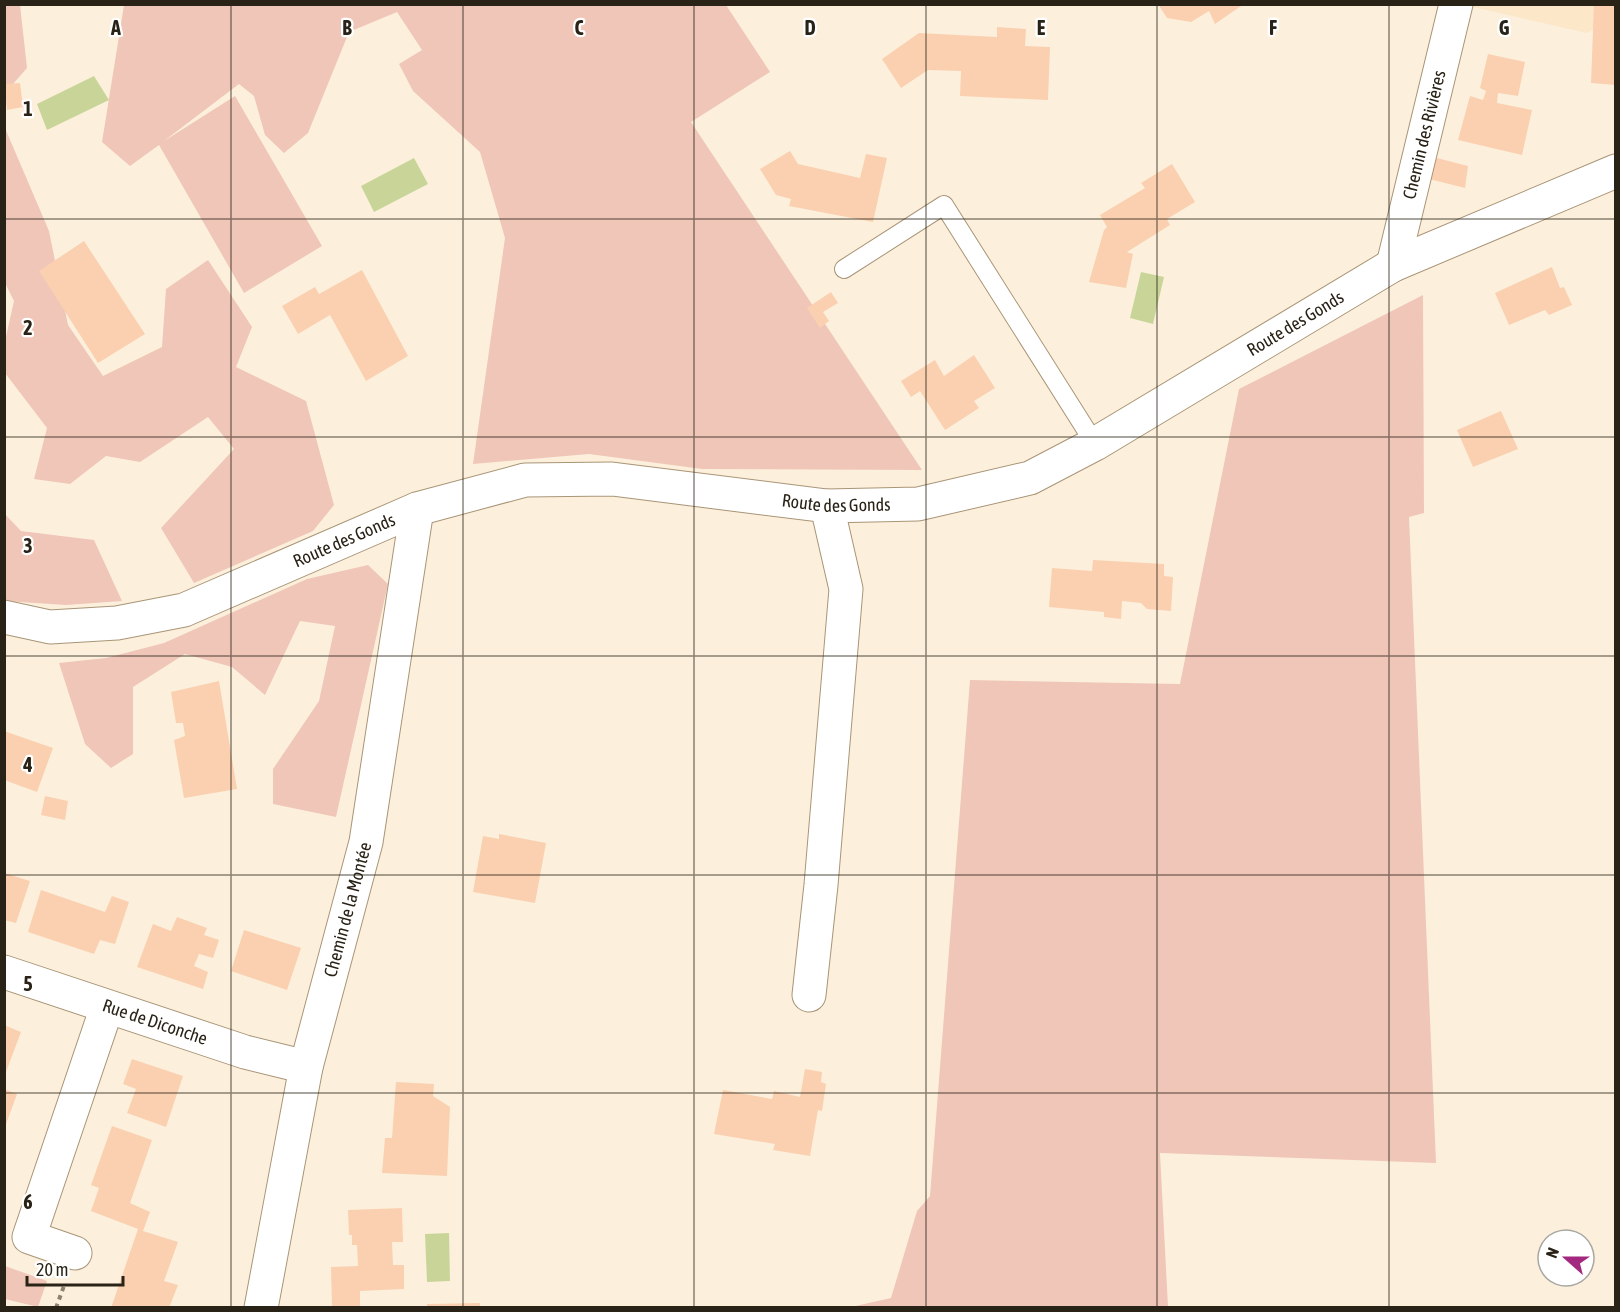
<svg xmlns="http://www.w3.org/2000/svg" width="1620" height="1312" viewBox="0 0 1620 1312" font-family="'Asap Condensed',sans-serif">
  <rect width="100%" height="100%" fill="#fcf0dc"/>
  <path fill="#fce7c8" d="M1464,5H1615V17L1587,33Z"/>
  <path fill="#f0c6b8" d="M5,5H20L27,68L5,93Z
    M124,5H726L770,72L691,122L922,470L702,469L589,454L473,464L505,238L480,152L413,91L399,64L422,50L397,12L349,32L308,133L284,153L265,135L254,96L239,84L164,141L235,96L322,246L244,293L159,145L130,166L102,142Z
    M5,128L49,231L68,325L103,376L162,347L166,289L208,260L252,327L236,367L306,401L334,505L313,531L194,583L161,528L234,449L208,417L140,462L106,456L70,484L34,479L47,428L5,373V341L14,301L4,281Z
    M1423,295L1424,513L1409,517L1436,1163L1160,1153L1168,1307H851L891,1298L917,1211L930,1196L970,680L1180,684L1239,389Z
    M4,513L21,531L94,540L122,601L66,605L5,601Z
    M368,565L388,584L336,817L273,804V769L319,701L335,626L300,621L265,695L232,667L185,654L133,687V754L111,768L85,744L59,663L106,658L164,643L307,579Z
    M5,1266L47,1281L38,1307L5,1299Z"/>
  <path fill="#c9d598" d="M94,76L109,100L47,130L37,104Z
    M414,158L428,184L374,212L361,186Z
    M1141,272L1164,277L1153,324L1130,318Z
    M449,1233L450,1281L427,1282L425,1234Z"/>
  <path fill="#fad0b0" d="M1158,4H1244L1215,24L1209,11L1191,22L1167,18Z
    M1594,4H1616V85L1591,83Z
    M997,27L1026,29L1025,46L1050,47L1048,100L960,96L961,71L928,70L901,88L882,59L919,33L997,37Z
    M1488,54L1525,62L1518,96L1498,93L1497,103L1532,110L1522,155L1458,140L1470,96L1483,100L1486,91L1480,88Z
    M20,83L23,107L7,110L4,84Z
    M790,151L798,164L860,178L866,154L887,158L873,222L789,206L791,199L776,195L760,169Z
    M1429,156L1468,166L1465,188L1425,178Z
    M1172,164L1195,202L1167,219L1170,225L1127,252L1133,254L1126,288L1089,282L1104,230L1107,227L1100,215L1145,188L1141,183Z
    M84,241L145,334L98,363L39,271Z
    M1552,267L1560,288L1564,287L1572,305L1549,315L1545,310L1509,325L1495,293Z
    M362,270L408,356L366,381L330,315L298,334L282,306L315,287L319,294Z
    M831,292L838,303L823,312L829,321L820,328L807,308Z
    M974,355L995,388L974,401L979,408L945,430L920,391L911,397L901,381L935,360L944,376Z
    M1501,411L1518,449L1473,467L1457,430Z
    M1093,560L1164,564V576L1173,577L1171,611L1147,609L1141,603L1122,601L1121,619L1104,617V612L1049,607L1052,568L1092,571Z
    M219,681L237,789L184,798L174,740L185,736L183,723H176L171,692Z
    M4,731L53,748L37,792L4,780Z
    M45,796L68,801L65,820L41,815Z
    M499,834L546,843L535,903L473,892L483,836L499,839Z
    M4,873L30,881L16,923L4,920Z
    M41,890L105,912L112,896L129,902L115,944L100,940L94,954L28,932Z
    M177,917L207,928L204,935L219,940L213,958L199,954L194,966L208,972L203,989L137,967L153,924L171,931Z
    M244,930L301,948L287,990L231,971Z
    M4,1025L21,1032L6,1072L4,1071Z
    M132,1059L183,1076L166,1127L127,1113L136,1089L123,1084Z
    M805,1069L822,1072L821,1082L826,1084L822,1111L818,1110L810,1156L773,1150L775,1144L714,1134L723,1090L772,1099L774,1091L800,1097Z
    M396,1082L434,1084L433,1096L450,1107L447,1176L382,1173L385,1138H392Z
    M4,1089L17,1094L5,1127H4Z
    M112,1126L152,1140L130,1203L150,1212L143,1231L178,1242L164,1281L178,1285L169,1308H111L138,1229L91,1211L99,1188L91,1185Z
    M402,1208L403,1242H392L393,1265H404V1289L360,1291V1308H332L331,1267L358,1266L357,1245H352V1235H349L348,1210Z
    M480,1303V1308H427V1304Z"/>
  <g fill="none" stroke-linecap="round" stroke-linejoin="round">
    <defs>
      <path id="lane" d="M844,269L944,205L1095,444"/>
      <g id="street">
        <path id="s1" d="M1393,265L1456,4"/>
        <path id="s2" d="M4,972L245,1052L306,1067"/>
        <path d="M809,995L821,885L846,589L827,506"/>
        <path d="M75,1253L29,1237L107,1007"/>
        <path id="s3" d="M261,1308L306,1067L366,842L417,509"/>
      </g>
      <g id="secondary">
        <path id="s4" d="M4,617L50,627L117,623L184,610L417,509L525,480L612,479L827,506L918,504L1030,478L1095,444L1393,265L1616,171"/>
      </g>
    </defs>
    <use href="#lane" stroke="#a99577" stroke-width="20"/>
    <use href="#street" stroke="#a99577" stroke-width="35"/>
    <use href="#secondary" stroke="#a99577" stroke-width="35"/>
    <path stroke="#8b8272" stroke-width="4" stroke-dasharray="4.5 4.5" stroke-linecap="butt" d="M56,1308L65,1283"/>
    <use href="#lane" stroke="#fff" stroke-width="18"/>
    <use href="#street" stroke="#fff" stroke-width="33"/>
    <use href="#secondary" stroke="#fff" stroke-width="33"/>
  </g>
  <path fill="none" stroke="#292216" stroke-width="1.5" stroke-opacity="0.55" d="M231,4V1308M463,4V1308M694,4V1308M926,4V1308M1157,4V1308M1389,4V1308M4,219H1616M4,437H1616M4,656H1616M4,875H1616M4,1093H1616"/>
  <g text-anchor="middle" stroke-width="4.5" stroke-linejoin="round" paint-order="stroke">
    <g font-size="18" fill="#292216" stroke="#fff">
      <text dy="6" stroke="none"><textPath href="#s1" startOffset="134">Chemin des Rivières</textPath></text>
      <text dy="6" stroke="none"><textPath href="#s4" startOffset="1365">Route des Gonds</textPath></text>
      <text dy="6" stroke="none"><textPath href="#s4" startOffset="861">Route des Gonds</textPath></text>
      <text dy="6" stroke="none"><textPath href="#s4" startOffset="357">Route des Gonds</textPath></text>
      <text dy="6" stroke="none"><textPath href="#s3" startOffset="408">Chemin de la Montée</textPath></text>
      <text dy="6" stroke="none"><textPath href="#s2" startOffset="159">Rue de Diconche</textPath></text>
    </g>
  </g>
  <g font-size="20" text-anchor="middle" font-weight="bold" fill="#292216" stroke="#fff" stroke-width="4.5" stroke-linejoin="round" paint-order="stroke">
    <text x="116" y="35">A</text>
    <text x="347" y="35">B</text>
    <text x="579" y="35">C</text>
    <text x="810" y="35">D</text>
    <text x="1041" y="35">E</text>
    <text x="1273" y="35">F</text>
    <text x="1504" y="35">G</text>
    <text x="28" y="116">1</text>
    <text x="28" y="335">2</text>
    <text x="28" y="553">3</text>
    <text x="28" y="772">4</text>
    <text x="28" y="991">5</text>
    <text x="28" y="1209">6</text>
  </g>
  <rect width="1620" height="1312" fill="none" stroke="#292216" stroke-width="12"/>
  <g transform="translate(1566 1258) rotate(291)"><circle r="28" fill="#ffffff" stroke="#a9a7a2" stroke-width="1.5"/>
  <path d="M0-4.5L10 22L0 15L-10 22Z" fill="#a2297f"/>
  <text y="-9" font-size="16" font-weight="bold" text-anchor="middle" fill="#292216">N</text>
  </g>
  <path d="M27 1276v9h96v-9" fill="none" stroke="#292216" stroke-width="3"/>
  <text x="36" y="1276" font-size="18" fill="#292216" stroke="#ffffff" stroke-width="4.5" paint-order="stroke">20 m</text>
</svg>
